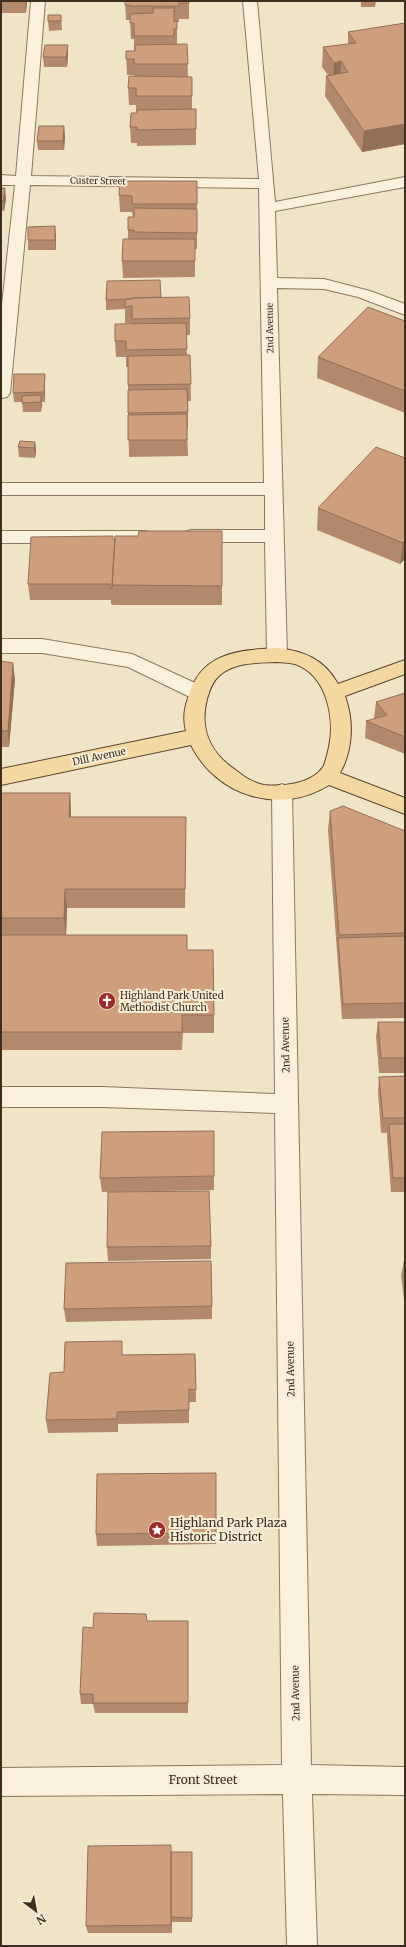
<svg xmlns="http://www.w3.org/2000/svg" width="406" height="1947" viewBox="0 0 406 1947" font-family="Merriweather,serif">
  <rect width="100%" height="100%" fill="#f0e4c8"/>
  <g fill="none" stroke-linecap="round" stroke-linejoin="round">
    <defs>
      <path id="minor" d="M31,1H45L31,176L259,179L243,1H257L275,202L405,177V187L275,211L277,278L324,279L370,291L405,304V315L358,297L324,289L277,288L287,655L284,660L277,662L270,660L267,655L265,542H191L185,540L182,536L185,532L191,530H265V495H1V483H264L259,188L30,185L10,393L7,397L1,398V314L15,185H1V175L16,176Z
        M1,531H145L151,533L154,537L151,541L145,543H1Z
        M1,639H42L132,654L206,688L209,693L206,698L199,700L192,698L128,667L42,653H1Z
        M282,784L289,787L292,792L311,1765L405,1767V1795L312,1794L317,1946H287L283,1794L1,1796V1768L282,1765L275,1113L102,1107H1V1087H102L275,1094L272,792L275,787Z"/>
      <path id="major" d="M277,648C304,651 324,659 338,684L405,660V674L345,696C354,721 353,750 340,773L405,798V814L329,785C280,816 216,796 191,745L1,785V769L186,731C183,720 184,709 188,698C200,653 237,650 277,648ZM277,662C283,662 289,663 295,664C327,675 335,718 329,747C327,754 326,762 323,767C312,784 281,787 264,785C254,783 244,777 237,771C211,754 199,730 207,699C210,688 214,678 224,672C239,662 259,663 277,662Z"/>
    </defs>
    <use href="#minor" stroke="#8d765c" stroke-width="2"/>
    <use href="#major" stroke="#5b4430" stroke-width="2"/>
    <use href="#minor" fill="#faf1dc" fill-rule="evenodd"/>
    <use href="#major" fill="#f3d9a0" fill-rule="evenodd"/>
  </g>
  <path fill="#b2896c" d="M1,1H27L26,13H1Z
    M85,1H95V2H85Z
    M125,1H189V19H179V22H177V44H187L188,77H192V109H196V145L137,146V143H131L130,127L137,112H136V105H129L128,88L134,76V75H127L126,51H134V39H131L130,20H126Z
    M308,1H354L308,2Z
    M361,1H376L375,7H361Z
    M61,15L62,30L49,31L48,21Z
    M405,23V144L362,152L325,96L326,76L328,75L322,67L323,47L348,44V32Z
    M68,55L67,67H44L43,57Z
    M65,136L64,150H38L37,141Z
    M197,181V249H195V277L123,278L122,261L128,239V230L133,217L132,212H120L119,195Z
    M1,188L6,198L4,211H1Z
    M56,236V250H28V240Z
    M161,297L190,318V335H186L187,355H190L191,401H188V428H187L188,456L129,457L128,413V367H126V357H116L115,341L132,324V323H125V309L106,310V300Z
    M405,321V413L317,378L318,357Z
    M45,374V402H41V412H23L22,402H14L13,393Z
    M35,442L36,451L35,458L19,457L18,447Z
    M405,458V559L400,564L317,530L318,508Z
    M113,539L222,586V605H113L111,604V600H30L28,584Z
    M1,661L15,679L9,747H1Z
    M405,693V754L365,738L366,721L375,719L374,718L376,702Z
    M1,793H70L71,817L186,836L185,908H67L66,935L187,950L214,1015V1033H183L182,1050H1Z
    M330,811L405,831V1018L342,1019L328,830Z
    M378,1022H405V1073H379L376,1037Z
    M405,1076V1192H391L387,1138V1133H381L378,1092L379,1077Z
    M214,1176V1190L102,1192L100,1178Z
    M405,1206V1219L404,1211Z
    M211,1246V1259L108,1261L107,1247Z
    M404,1262H405V1308L401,1275Z
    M212,1306V1319L66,1322L64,1309Z
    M195,1354L196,1402H189V1423L118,1424V1432L48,1433L46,1420L64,1372L123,1355Z
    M216,1533V1544L97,1546L96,1534Z
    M147,1621L188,1631V1713H95L93,1704H81L80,1694L93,1628Z
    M171,1852H192V1922H172V1920V1933H88L86,1926Z"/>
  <path fill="#916f58" d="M25,1H27L26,13Z
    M68,45V55L67,67L66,57Z
    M341,61L340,82L333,83L334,63Z
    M405,124V144L362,152L364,131Z
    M64,126L65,136L64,150L63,141Z
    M5,188L6,198L4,211L3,201Z
    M55,226L56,236V250L55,240Z
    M45,374V402L44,392Z
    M41,395L42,405L41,412Z
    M35,442L36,451L35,458L34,448Z
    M405,540V559L400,564L403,543Z
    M13,663L15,679L9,747L8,731Z
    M70,793L71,812L70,836L69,817Z
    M65,889L67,908L66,937L64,918Z"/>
  <path fill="#cf9f7d" stroke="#916f58" d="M125,1H189V3H179V6H129V5H125Z
    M153,8H174V22L177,21V29H174V36H134V23H130V14L153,13Z
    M48,15H61V21H48Z
    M405,23V124L364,131L326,76L348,72L341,61L334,63L323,47L356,43L348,32Z
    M187,44L188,64H134V59H126V51H135V45Z
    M45,45H68L66,57H43Z
    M129,76L192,77V96H136V88H128Z
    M196,109V129L137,130V127H130L131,113H137V110Z
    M39,126H64L63,141H37Z
    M120,181H197V204H132V196L119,195Z
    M1,188H5L3,201H1Z
    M134,208L197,209V233L134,232V230H128V217H134Z
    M55,226V240H28V227Z
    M123,239H195V261H122Z
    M160,280L161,297L132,298V299L106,300L107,281Z
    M189,297L190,318L132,319V306L125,307V299H132V298Z
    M368,307L405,321V391L318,357Z
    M186,323L187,349L126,350V341H115V324Z
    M190,355L191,384L128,385V356Z
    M14,374H45L44,392L13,393Z
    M187,389L188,412L128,413V390Z
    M41,395V402L22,403V396Z
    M187,414V440H128V415Z
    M20,441L35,442L34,448L18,447Z
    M376,447L405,458V540L403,543L318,508Z
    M139,531H222V586L112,585L115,536H138Z
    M113,536V539H115L112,588H110V584H28L31,537Z
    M1,661L13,663L8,731H1Z
    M405,693V737L366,721L387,715L376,702Z
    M1,793H70L69,817H186L185,889H65L64,918H1Z
    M343,806L405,831V933L339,935L330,811Z
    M1,935H187V950H213L214,1015H182V1032H1Z
    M405,936V1003L343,1004L338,938Z
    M378,1022H405V1058H381Z
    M405,1076V1118H383L379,1077Z
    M389,1124H405V1178H393Z
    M214,1131V1176L100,1178L102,1132Z
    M209,1191L211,1246L107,1247L108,1192Z
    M211,1261L212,1306L64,1309L66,1263Z
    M404,1262H405V1274Z
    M122,1341V1355L195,1354L196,1390L189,1389V1410L117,1412V1419L46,1420L50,1373L64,1372L65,1342Z
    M216,1473V1533L96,1534L97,1474Z
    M94,1613L146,1614L147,1621H188V1703H93V1694H80L83,1627L93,1628Z
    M171,1845V1925L86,1926L88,1846Z
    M171,1852H192V1918L171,1917Z"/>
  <defs>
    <symbol id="church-disc" viewBox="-11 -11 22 22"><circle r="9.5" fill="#9e2a2b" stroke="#f7eed8"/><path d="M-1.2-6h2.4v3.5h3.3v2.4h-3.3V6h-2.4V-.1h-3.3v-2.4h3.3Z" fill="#fff"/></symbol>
    <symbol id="sight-disc" viewBox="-11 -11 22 22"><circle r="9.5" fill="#9e2a2b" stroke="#f7eed8"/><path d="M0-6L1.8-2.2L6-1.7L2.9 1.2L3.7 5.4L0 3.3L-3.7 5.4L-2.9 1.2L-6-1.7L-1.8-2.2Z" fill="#fff"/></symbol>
  </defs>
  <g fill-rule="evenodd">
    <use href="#church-disc" x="97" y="991" width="20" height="20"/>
    <use href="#sight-disc" x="147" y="1520" width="20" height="20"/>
  </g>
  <g text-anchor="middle" stroke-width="4" stroke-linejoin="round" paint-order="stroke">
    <g font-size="9" fill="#3d2e20" stroke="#f7eed8">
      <text transform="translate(98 181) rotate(1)" y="3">Custer Street</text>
      <text transform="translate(270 328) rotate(-91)" y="3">2nd Avenue</text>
    </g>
    <g font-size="10" fill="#3d2e20" stroke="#f7eed8">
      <text transform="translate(99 756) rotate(-12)" y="4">Dill Avenue</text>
      <text transform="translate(285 1045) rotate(-91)" y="4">2nd Avenue</text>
      <text transform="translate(290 1369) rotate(-91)" y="4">2nd Avenue</text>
      <text transform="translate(295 1693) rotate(-91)" y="4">2nd Avenue</text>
    </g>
    <g font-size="10" fill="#3d2e20" stroke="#f7eed8" text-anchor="start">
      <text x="120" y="999">Highland Park United<tspan x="120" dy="12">Methodist Church</tspan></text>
    </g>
    <g font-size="12" fill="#3d2e20" stroke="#f7eed8" text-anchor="start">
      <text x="170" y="1527">Highland Park Plaza<tspan x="170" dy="14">Historic District</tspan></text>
    </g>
    <g font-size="12" fill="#3d2e20" stroke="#f7eed8">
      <text x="203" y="1784">Front Street</text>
    </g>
  </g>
  <rect width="406" height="1947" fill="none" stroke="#3d2e20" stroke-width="4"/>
  <g transform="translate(36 1911) rotate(148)" stroke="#f7eed8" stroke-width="3" paint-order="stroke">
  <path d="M0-3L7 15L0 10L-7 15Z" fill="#3d2e20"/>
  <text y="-6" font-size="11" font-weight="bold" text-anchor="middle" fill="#3d2e20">N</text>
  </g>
</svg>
